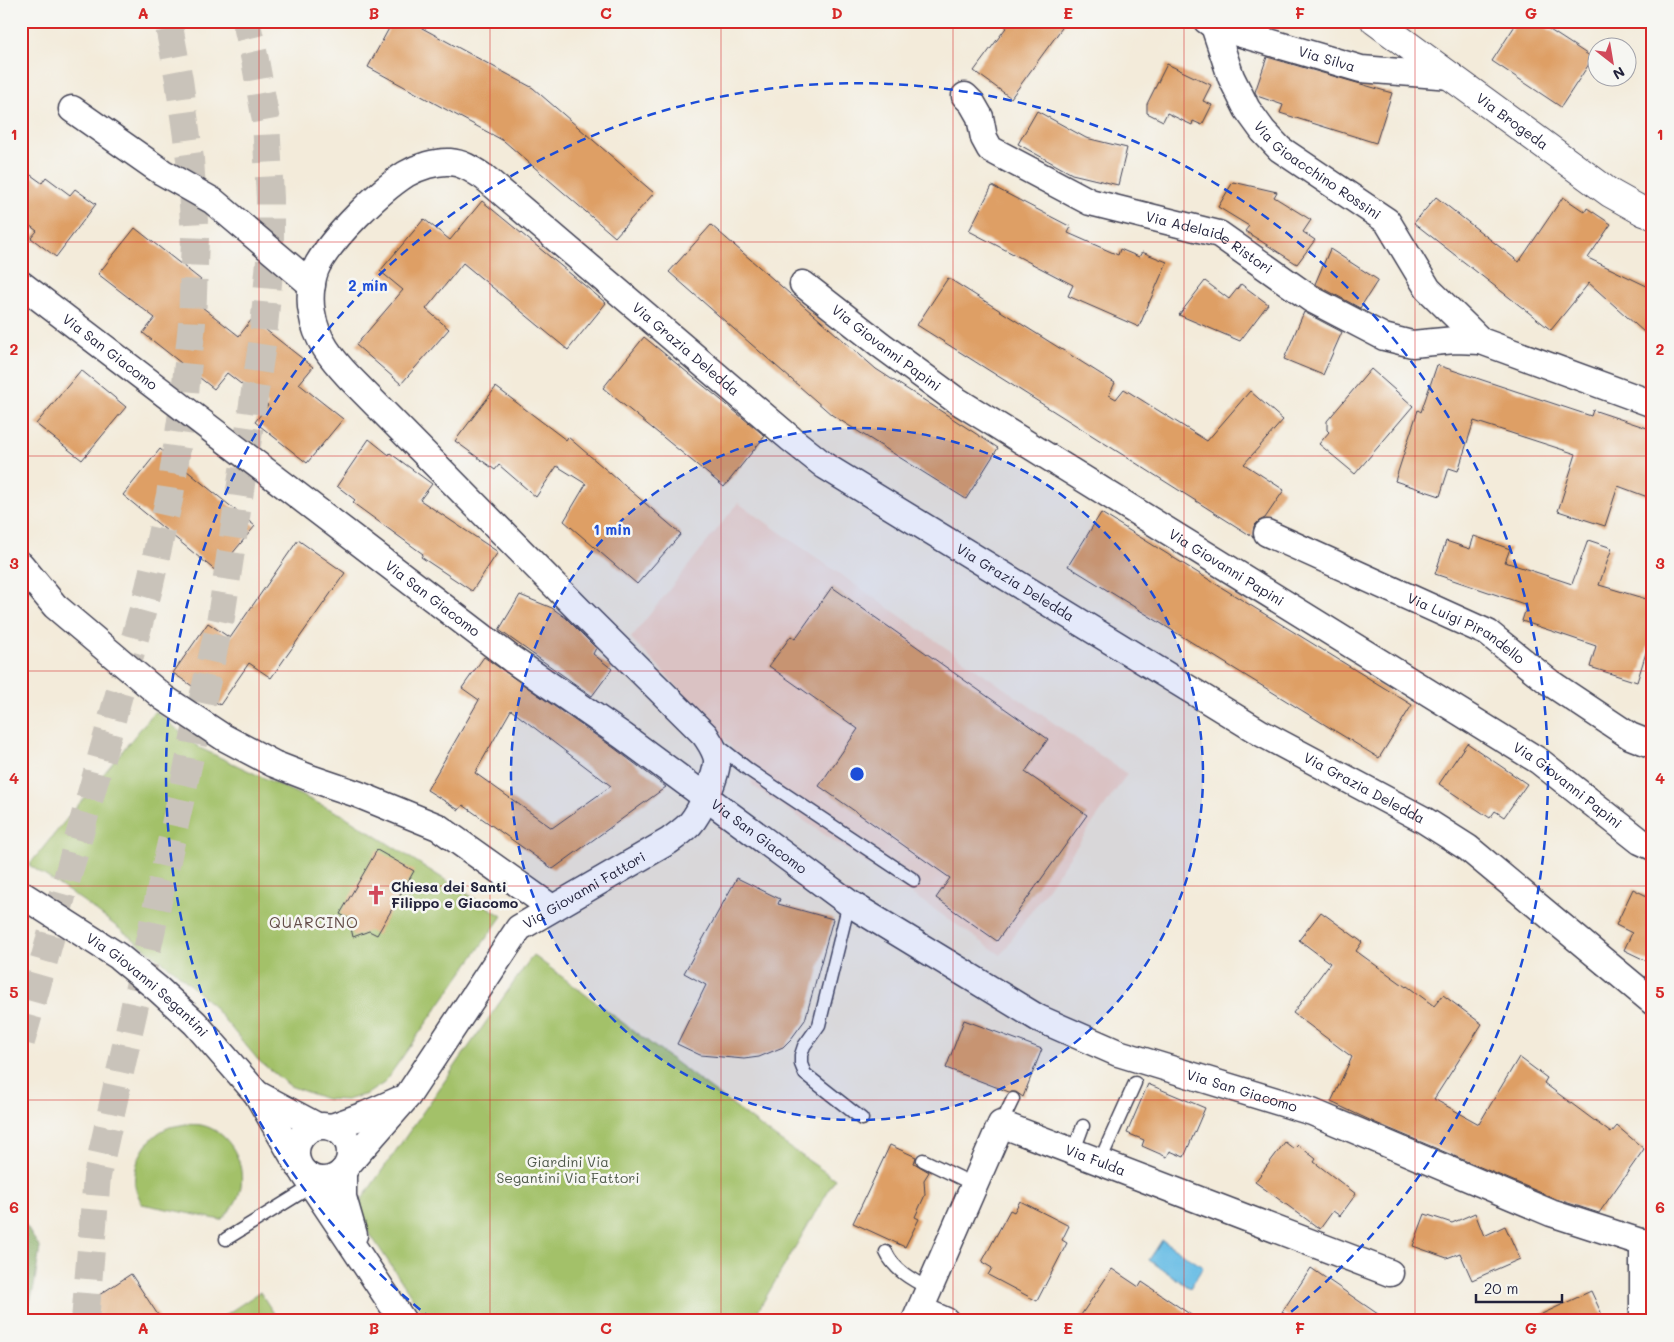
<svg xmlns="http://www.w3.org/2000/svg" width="1674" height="1342" viewBox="0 0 1674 1342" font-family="Mali,sans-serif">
  <rect width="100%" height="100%" fill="#f6f6f2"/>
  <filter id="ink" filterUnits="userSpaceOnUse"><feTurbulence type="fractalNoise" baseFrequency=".02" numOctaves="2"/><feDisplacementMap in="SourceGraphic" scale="10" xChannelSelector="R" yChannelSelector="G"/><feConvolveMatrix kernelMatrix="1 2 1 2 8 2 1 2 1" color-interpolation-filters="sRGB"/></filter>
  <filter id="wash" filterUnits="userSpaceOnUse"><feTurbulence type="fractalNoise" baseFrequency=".0096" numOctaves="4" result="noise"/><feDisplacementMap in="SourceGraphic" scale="20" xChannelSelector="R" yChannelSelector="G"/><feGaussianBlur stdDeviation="1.12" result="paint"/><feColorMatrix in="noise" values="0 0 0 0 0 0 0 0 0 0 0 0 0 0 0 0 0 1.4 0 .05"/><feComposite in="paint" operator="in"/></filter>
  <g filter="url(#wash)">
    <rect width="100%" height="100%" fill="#f3ebda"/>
    <path fill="#f4d3c1" d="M738,503L1127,774L1001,955L752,785L749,770L737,754L706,717L631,638Z"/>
    <path fill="#a3c169" stroke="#627252" d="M155,711L200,748L343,815L502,916L384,1083L367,1094L346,1100L326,1099L290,1086L259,1061L211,1004L176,972L83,901L29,865Z
      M533,955L772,1135L835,1179L752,1321H428L360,1219L359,1207L362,1199Z
      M186,1124C191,1125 196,1124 201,1125C230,1131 247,1164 240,1191C237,1203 229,1212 221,1220L142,1204C140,1199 136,1192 135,1186C132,1162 147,1135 170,1127C175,1126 181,1125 186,1124Z
      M260,1292L279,1321H216Z"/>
    <path fill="#82a75d" stroke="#52644c" d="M21,1218L40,1248L34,1287L25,1321H21Z"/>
    <path fill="#69bde5" stroke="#467090" d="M1162,1240L1203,1267L1190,1288L1149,1260Z"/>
    <g id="blocks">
      <path fill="#de9f65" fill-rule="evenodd" d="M393,21H409L533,88L654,193L615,237L504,141L368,67Z
        M1011,21H1067L1011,98L974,71Z
        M1518,21H1536L1593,58L1561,107L1492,61Z
        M1267,57L1392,93L1376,143L1280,113L1283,105L1257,96L1255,92Z
        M1167,64L1211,85L1203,101L1212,105L1202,125L1193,121L1192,125L1167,113L1163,121L1147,113V104Z
        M1037,111L1086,138L1127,148L1118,185L1072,174L1018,144Z
        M21,168L42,183L46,177L70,195L75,189L96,204L56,257L31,238L37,231L21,219Z
        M1233,182L1277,192L1274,197L1311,220L1303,232L1315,240L1297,264L1245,231L1249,226L1218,207Z
        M992,186L1071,227L1068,233L1118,255L1120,249L1139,257L1142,252L1167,262L1149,303L1148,302L1149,303L1139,327L1068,296L1073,285L969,231Z
        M1436,197L1519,262L1563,197L1585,212L1587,208L1611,224L1588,258L1653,289V340L1589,283L1551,330L1414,223Z
        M482,201L606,303L568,350L463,263L426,309L449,329L401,384L356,345L403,290L380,271L424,219L450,240Z
        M711,225L876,369L998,448L966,499L832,415L669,272Z
        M135,228L201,280L188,296L239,336L252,319L313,367L299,384L343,419L307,463L255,422L268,405L227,373L214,389L143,333L155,318L98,274Z
        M1330,249L1378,280L1360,308L1315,284Z
        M948,278L1115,383L1109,395L1116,399L1124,389L1207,441L1250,391L1283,420L1244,464L1284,490L1265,518L1259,521L1254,526L1253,537L917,325Z
        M1205,281L1229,299L1241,284L1268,304L1240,341L1179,315Z
        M1304,312L1342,332L1323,375L1284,359Z
        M644,337L765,436L724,487L603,388Z
        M1437,365L1591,416L1593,410L1653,430V499L1618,486L1605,526L1558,511L1576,454L1474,421L1458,471L1449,468L1440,496L1395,481L1418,410L1421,412Z
        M1371,369L1413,406L1355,474L1319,444L1329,432L1327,430V421Z
        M81,370L126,407L82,460L36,424Z
        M496,387L566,440L568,437L681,534L637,584L564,521L586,484L557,466L536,497L499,465L495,470L455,441Z
        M369,439L389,455L390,453L432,484L420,500L498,552L472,591L421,557L423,554L353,503L355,500L337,486Z
        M160,449L255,526L217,572L123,495Z
        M1101,513L1412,705L1379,758L1068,566Z
        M1474,536L1510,549L1505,562L1572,584L1588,540L1612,548L1599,585L1653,601V630L1637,682L1590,667L1596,646L1522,621L1527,605L1435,574L1446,541L1470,549Z
        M298,540L345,573L271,678L249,663L220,705L173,673L208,623L230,638Z
        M832,587L1048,739L1025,772L1087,815L997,941L936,898L950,878L819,786L858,729L769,666L791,636L795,639Z
        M520,595L552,608L566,618L596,648L593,654L612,669L592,696L499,630Z
        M484,657L614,748L666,787L553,869L463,805L459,810L427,790L479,700L462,688ZM511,710L611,786L552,828L475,773Z
        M1467,743L1527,784L1504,817L1495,811L1490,818L1439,784Z
        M377,850L414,871L377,935L369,931L353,937L349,919L340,914Z
        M737,878L780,899L778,904L833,919L805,1020L791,1039L783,1047L759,1057L744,1059L700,1055L677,1044L706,985L684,973Z
        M1653,888V964L1624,950L1632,933L1616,925L1633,889L1649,897Z
        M1321,912L1362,942L1356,951L1406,987L1407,986L1434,1006L1443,995L1482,1024L1434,1099L1479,1124L1519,1057L1547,1078L1544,1083L1611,1133L1617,1126L1644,1149L1599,1213L1556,1199L1376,1123L1331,1102L1352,1057L1293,1013L1330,963L1299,940Z
        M964,1020L1042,1049L1023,1097L1016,1092H1009L946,1068Z
        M1148,1084L1205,1108L1184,1157L1170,1151L1167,1157L1142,1146L1144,1140L1127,1133Z
        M1285,1142L1294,1149L1298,1145L1316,1159L1314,1162L1356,1194L1340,1216L1333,1211L1320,1229L1255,1182Z
        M890,1145L916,1157L914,1163L929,1172L924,1180L925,1195L915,1217L919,1219L905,1247L853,1223Z
        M1020,1201L1069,1226L1062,1240L1067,1243L1037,1301L988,1275L992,1268L982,1262L1010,1210L1014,1212Z
        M1475,1213L1484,1236L1505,1226L1520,1259L1472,1280L1460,1253L1447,1258L1413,1246L1425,1214L1452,1223Z
        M1311,1268L1388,1321H1294L1282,1312Z
        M1112,1269L1139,1287L1142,1282L1200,1321H1077Z
        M131,1274L162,1321H98L87,1303Z
        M1591,1291L1605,1321H1527Z"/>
    </g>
  </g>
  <g filter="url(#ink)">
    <use href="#blocks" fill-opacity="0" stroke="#414053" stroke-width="1"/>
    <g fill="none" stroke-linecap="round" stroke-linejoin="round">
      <path stroke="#c9c3ba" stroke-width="28" stroke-dasharray="28 14" stroke-linecap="butt" d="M21,1042L149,588L170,495L185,393L192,323L195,237L190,159L179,80L168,21
        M85,1321L97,1176L221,617L263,338L270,261V198L266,121L255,60L246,21"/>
      <defs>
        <path id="service" d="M716,744L749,770L914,880
          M849,903L819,1025L804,1046L801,1055V1064L805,1074L862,1119
          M1001,1124L1013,1099
          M1073,1153L1083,1126
          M923,1160L975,1185
          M1099,1163L1135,1083
          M226,1239L312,1186
          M886,1252C894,1270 912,1280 930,1289"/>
        <g id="minor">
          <path id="s1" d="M1207,21L1214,26L1361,69L1451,76"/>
          <path id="s2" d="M1214,26L1231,77L1247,109L1263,131L1280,149L1387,221L1428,289L1481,341L1653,404"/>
          <path id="s3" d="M965,96L972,103L980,117L984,138L990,149L1090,202L1219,234L1311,299L1384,337L1412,344L1455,340L1481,341"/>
          <path d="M72,109L162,172L213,201L312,285"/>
          <path id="s4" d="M21,284L513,660L623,736L849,903L1038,1018L1118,1053L1312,1112L1551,1213L1653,1246"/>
          <path id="s5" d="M803,284L881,345L953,398L1539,761L1640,841L1653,847"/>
          <path id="s6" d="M1267,533L1488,633L1549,682L1630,736L1653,745"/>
          <path d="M21,565L55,606L164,698L223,737L274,764L310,778L357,794L438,827L552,908"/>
          <path id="s7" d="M21,894L118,956L158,989L195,1023L257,1094L298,1165"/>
          <path d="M257,1094L317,1126"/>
          <circle cx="323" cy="1153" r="27"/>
          <path d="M332,1127L365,1115L399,1100"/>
          <path id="s8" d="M349,1163L407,1097L519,928L669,841C676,836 684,830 690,824C700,813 718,774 717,759C715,749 710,743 705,735L580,611L350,378C332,359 316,340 312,313C309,299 311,277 318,264C334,236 378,192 406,174C418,167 436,161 450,162C463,163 473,170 484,177L791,439L825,466L1261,733L1424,820L1468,848L1653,1002"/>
          <path d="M343,1171V1197L354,1235"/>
          <path d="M304,1173L403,1321"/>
          <path d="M1643,1242V1321"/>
          <path d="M921,1310L946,1321"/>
          <path id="s9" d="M915,1321L1001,1124L1390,1273"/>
        </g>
        <g id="tertiary">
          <path id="s10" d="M1375,21L1610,193L1644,212L1653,215"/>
        </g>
      </defs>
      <use href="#service" stroke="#414053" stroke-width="15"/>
      <use href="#minor" stroke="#414053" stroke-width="29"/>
      <use href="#tertiary" stroke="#414053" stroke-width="30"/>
      <use href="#service" stroke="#fff" stroke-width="12"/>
      <use href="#minor" stroke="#fff" stroke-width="26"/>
      <use href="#tertiary" stroke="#fff" stroke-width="28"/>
    </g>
  </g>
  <path fill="none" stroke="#d62828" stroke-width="1" stroke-opacity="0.55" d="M259,21V1321M490,21V1321M721,21V1321M953,21V1321M1184,21V1321M1415,21V1321M21,242H1653M21,456H1653M21,671H1653M21,886H1653M21,1100H1653"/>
  <circle cx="857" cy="774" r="346" fill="#1d4ed8" fill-opacity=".12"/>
  <g fill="none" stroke="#1d4ed8" stroke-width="2.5" stroke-dasharray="9 6">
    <circle cx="857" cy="774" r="346"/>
    <path d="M432 1319A691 691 0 1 1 1282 1319"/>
  </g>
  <defs>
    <symbol id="church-bare" viewBox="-9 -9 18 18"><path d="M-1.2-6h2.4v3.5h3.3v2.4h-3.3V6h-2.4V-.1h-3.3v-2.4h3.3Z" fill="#d1495b" stroke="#f6f6f2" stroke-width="2.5" paint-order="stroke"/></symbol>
  </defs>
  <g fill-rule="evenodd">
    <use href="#church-bare" x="362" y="881" width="28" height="28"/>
  </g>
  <g text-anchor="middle" stroke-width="5" stroke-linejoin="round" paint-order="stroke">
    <g font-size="14" fill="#22223b" stroke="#f6f6f2">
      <text dy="5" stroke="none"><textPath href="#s1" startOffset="126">Via Silva</textPath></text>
      <text dy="5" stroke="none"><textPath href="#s10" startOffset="170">Via Brogeda</textPath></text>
      <text dy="5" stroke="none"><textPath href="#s2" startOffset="184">Via Gioacchino Rossini</textPath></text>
      <text dy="5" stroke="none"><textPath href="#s3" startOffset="300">Via Adelaide Ristori</textPath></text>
      <text dy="5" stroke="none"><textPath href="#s5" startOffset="105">Via Giovanni Papini</textPath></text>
      <text dy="5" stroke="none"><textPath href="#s8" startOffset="1695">Via Grazia Deledda</textPath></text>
      <text dy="5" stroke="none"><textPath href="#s4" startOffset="112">Via San Giacomo</textPath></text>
      <text dy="5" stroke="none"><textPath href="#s5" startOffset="510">Via Giovanni Papini</textPath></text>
      <text dy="5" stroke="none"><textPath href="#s8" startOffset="2100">Via Grazia Deledda</textPath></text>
      <text dy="5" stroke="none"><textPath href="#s4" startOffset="518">Via San Giacomo</textPath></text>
      <text dy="5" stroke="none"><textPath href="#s6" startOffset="221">Via Luigi Pirandello</textPath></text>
      <text dy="5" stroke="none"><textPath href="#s5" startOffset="915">Via Giovanni Papini</textPath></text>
      <text dy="5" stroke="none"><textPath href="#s8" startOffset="2505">Via Grazia Deledda</textPath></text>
      <text dy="5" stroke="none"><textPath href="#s4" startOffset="922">Via San Giacomo</textPath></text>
      <text dy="5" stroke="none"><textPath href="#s8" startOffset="366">Via Giovanni Fattori</textPath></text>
      <text dy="5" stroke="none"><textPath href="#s7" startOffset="156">Via Giovanni Segantini</textPath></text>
      <text dy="5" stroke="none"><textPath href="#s4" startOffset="1472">Via San Giacomo</textPath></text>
      <text dy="5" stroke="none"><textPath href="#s9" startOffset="316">Via Fulda</textPath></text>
    </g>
    <g font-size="14" font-weight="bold" fill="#22223b" stroke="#f6f6f2" text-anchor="start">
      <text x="391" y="892">Chiesa dei Santi<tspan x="391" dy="16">Filippo e Giacomo</tspan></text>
    </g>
    <g font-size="14" fill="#4f5a4b" stroke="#f6f6f2">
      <text x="568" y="1167">Giardini Via<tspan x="568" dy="16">Segantini Via Fattori</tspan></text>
    </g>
    <g font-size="15" letter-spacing="1" fill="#644e4a" stroke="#f6f6f2">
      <text x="314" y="928">QUARCINO</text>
    </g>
  </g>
  <circle cx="857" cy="774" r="8" fill="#1d4ed8" stroke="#f6f6f2" stroke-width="2.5"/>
  <g font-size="15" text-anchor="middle" font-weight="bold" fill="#1d4ed8" stroke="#f6f6f2" stroke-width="5" stroke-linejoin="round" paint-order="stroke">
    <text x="368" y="291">2 min</text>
    <text x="612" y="535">1 min</text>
  </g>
  <rect width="1674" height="1342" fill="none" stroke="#f6f6f2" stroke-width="55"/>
  <g transform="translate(1612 62) rotate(149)"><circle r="24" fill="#f6f6f2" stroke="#a1a1a9"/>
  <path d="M0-4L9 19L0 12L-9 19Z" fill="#d1495b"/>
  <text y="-8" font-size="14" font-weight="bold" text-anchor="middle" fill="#22223b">N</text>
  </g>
  <path d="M1476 1294v8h86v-8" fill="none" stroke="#22223b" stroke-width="2.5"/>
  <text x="1484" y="1294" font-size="15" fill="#22223b" stroke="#f6f6f2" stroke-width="4" paint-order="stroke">20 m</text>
  <rect x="28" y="28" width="1618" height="1286" fill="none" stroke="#d62828" stroke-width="2"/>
  <g font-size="16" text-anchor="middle" font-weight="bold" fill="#d62828">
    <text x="143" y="19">A</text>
    <text x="374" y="19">B</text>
    <text x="606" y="19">C</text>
    <text x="837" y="19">D</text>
    <text x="1068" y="19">E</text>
    <text x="1300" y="19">F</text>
    <text x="1531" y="19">G</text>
    <text x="14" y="140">1</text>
    <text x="1660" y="140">1</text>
    <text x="14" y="355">2</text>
    <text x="1660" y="355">2</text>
    <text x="14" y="569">3</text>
    <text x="1660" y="569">3</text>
    <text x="14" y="784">4</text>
    <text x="1660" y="784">4</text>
    <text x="14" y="998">5</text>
    <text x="1660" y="998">5</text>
    <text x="14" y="1213">6</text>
    <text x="1660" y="1213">6</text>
    <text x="143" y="1334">A</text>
    <text x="374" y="1334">B</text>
    <text x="606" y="1334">C</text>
    <text x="837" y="1334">D</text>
    <text x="1068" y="1334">E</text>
    <text x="1300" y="1334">F</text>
    <text x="1531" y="1334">G</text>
  </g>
</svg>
